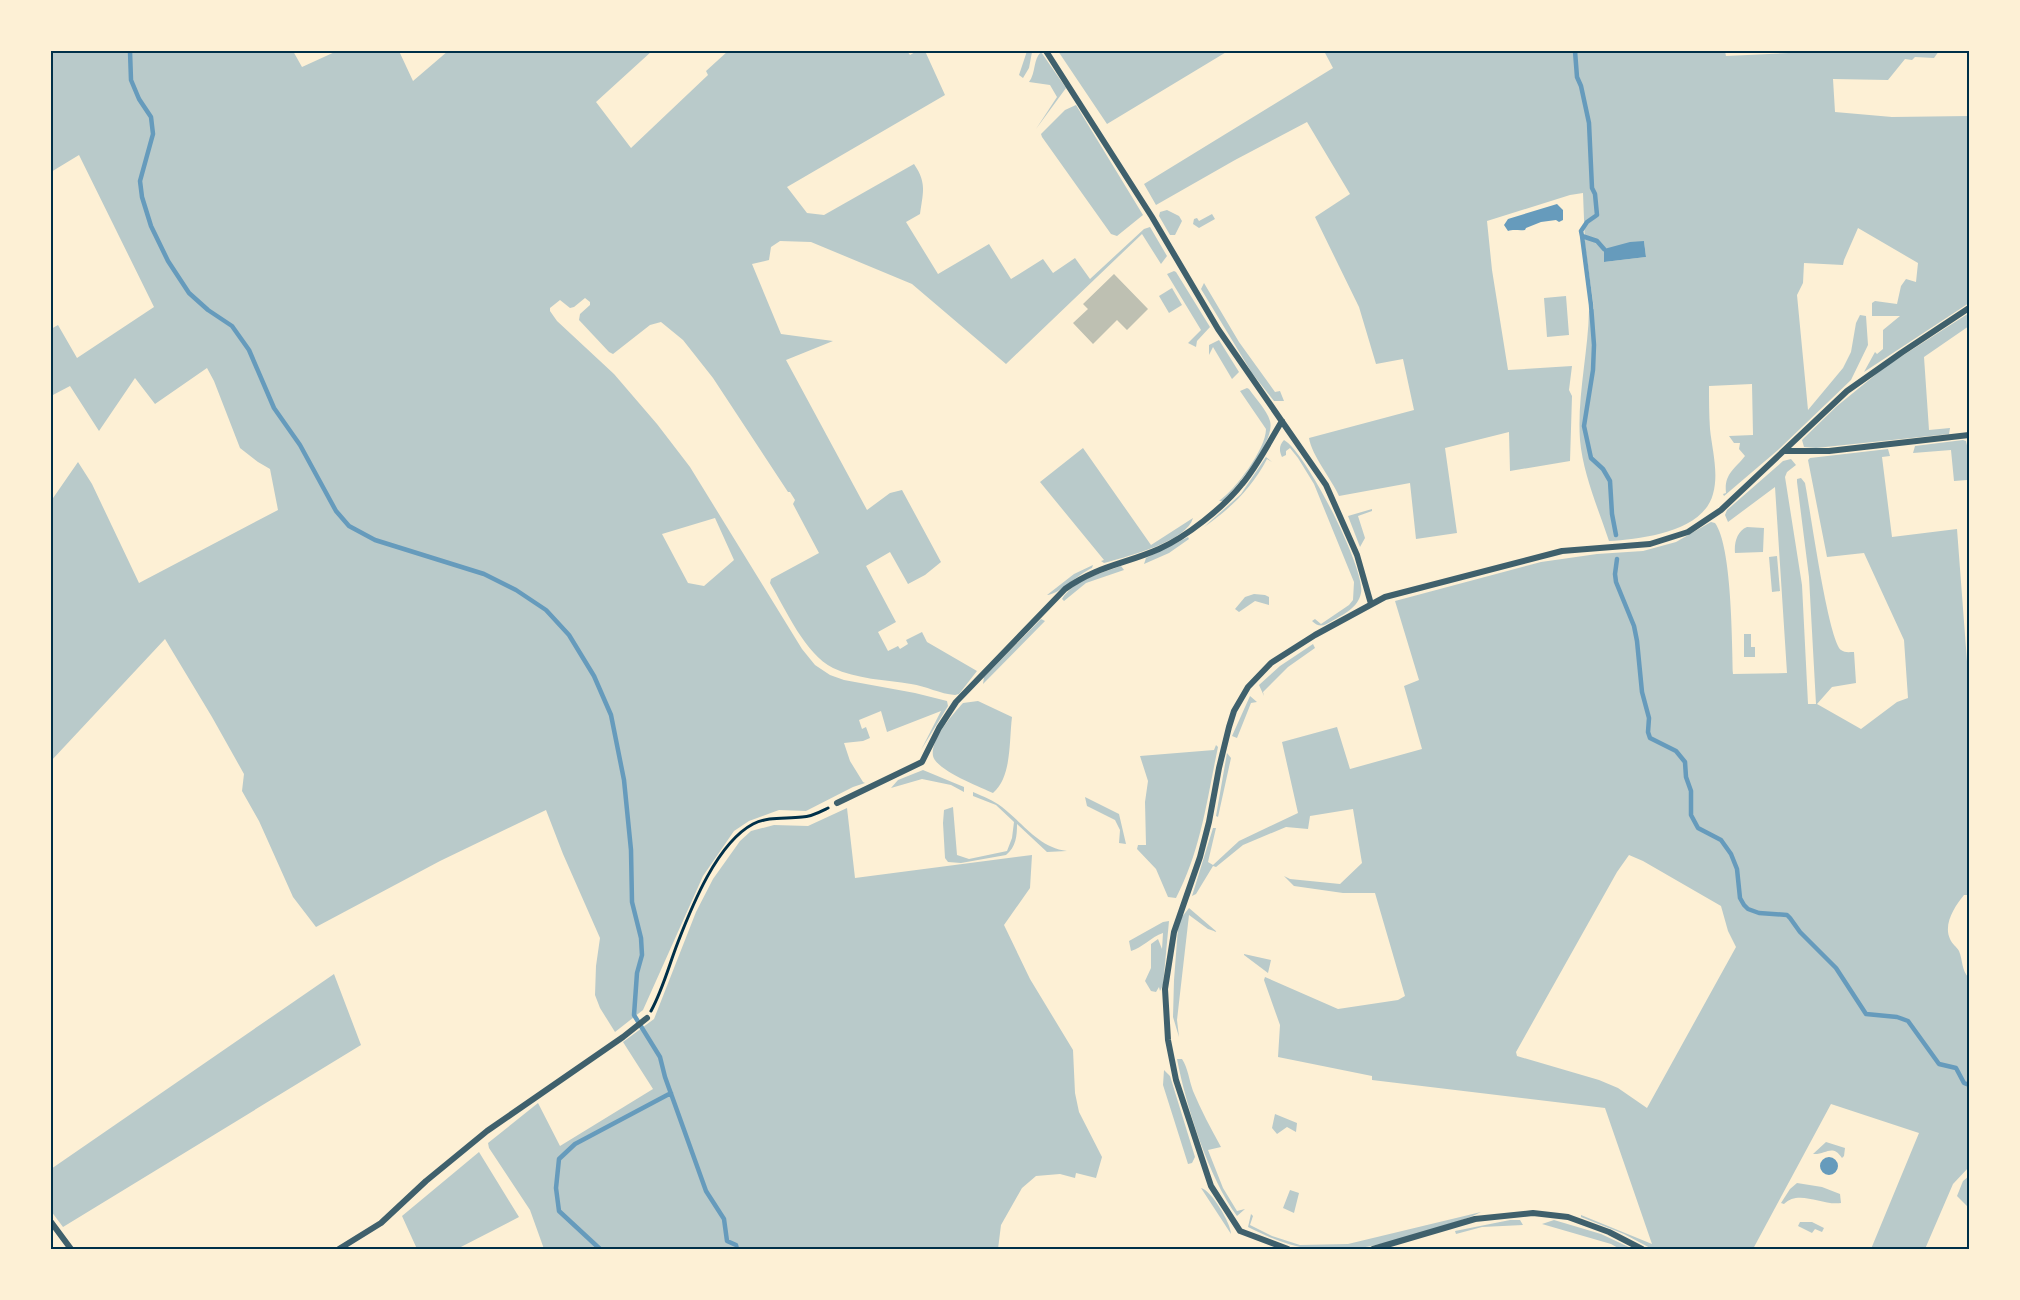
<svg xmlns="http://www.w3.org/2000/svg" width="2020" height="1300" viewBox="0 0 2020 1300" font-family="'Crimson Pro',serif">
  <rect width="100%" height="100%" fill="#fdf0d5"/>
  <path fill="#b9caca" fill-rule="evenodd" d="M51,51H293L302,67L337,51H399L413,81L448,51H652L596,102L631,148L708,75L706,71L728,51H907L910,55L917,51H925L945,95L787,187L807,213L824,215L914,164C927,183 923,192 920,214L906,222L938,274L989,244L1011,279L1043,259L1053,273L1075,258L1090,279L1144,229L1150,227L1167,256L1161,264L1142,234L1006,364L912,284L811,242L780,241L771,247L769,260L752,264L781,334L833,341L786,360L867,510L890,493L902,490L941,562L925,575L908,584L890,552L866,566L896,622L878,632L888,651L898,646L900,649L908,644L906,640L922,632L927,642L977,671L959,694L955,695C940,694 926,686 911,684C886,680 856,679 833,668C805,654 786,610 770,583L771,579L819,553L793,504L795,500L790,492H788L713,378L683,340L661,322L650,325L613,354L609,352L579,320L580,314L590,305V302L585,298L574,307L570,308L560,300L550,308V311L557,321L614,374L657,424L690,467L802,649L815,665L830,675L844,680L915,693L947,701L948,706L921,750L941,711L887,732L881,711L859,720L862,729L866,727L870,738L863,741L844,743L850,761L863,782L865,783L853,787L806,811L779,810L749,821L734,831L703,876L643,1010L615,1032L600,1008L595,995L596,966L600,938L563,854L546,810L440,861L316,927L293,897L259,821L242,791L244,774L212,717L165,639L51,761V501L78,462L92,484L139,583L278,510L270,469L258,462L240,448L214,381L207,368L155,404L135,378L99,431L70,386L51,396V329L58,325L77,358L154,307L79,155L51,172ZM715,518L734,560L704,586L688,583L662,534Z
    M1027,51L1032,52L1029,68L1023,78L1019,75Z
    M1058,51H1228L1107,124Z
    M1324,51H1725L1726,56L1831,51H1939L1934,58L1915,57L1912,60L1905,59L1888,80L1833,79L1835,112L1892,117L1969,116V303L1864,372L1875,352L1877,354L1883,349V330L1900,316H1872V303L1875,301L1897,304L1901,286L1906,279L1916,282L1918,263L1858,228L1844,260L1843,265L1804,263L1803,283L1797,295L1808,410L1843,368L1851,352L1856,323L1860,315L1866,316L1868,345L1851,380L1778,450L1724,496L1723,494L1726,493C1724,474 1734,470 1745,456L1739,449L1740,443H1734L1729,436L1753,435L1752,384L1709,386C1709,400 1709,415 1710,429C1712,449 1719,473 1713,494C1703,532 1642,539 1609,541C1598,508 1583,474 1580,440C1577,397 1588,354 1589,311L1594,309L1585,245L1583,193L1570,195L1487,221L1492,270L1508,370L1572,366L1569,390L1572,396L1570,461L1510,471L1509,432L1445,448L1457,533L1416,539L1410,483L1339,496C1331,478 1312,456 1309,438L1414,410L1403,359L1376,364L1359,307L1315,217L1350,194L1307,122L1235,160L1156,205L1144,184L1333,68ZM1644,241L1646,257L1604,262Z
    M1041,52L1066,88L1036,129L1057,97L1050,85L1029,82C1036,73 1033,59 1041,52Z
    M1076,105L1143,215L1117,236L1111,234L1042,137L1041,134L1065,110Z
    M1167,210L1179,216L1182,221L1175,235H1170L1159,216L1160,212Z
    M1212,214L1215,219L1199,228L1193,224L1194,219L1197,218L1199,221Z
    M1174,271L1176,272L1210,327L1197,341L1196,347L1188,343L1201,330L1167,274Z
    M1204,283L1239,342L1275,392L1280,391L1284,401H1274L1252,373L1201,289Z
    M1172,288L1182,305L1169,313L1159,296Z
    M1566,296L1569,335L1547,337L1544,298Z
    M1969,313V326L1924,357L1929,430L1950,428L1949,434L1816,448L1804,447L1802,440L1805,437L1837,406L1885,367Z
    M1219,340L1239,372L1232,379L1213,347L1209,355V345Z
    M1247,388L1249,389C1255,398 1267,410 1270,421C1276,441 1236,487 1223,501H1219C1235,490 1266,449 1266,429L1240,391Z
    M1284,440C1306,452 1366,570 1361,593C1358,608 1344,614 1332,621C1324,626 1319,628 1312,621L1315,619L1321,624L1349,605L1353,600L1354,582L1314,484L1298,458L1290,448L1286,451V455L1282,457C1279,451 1279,445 1284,440Z
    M1963,440L1966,441L1968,450L1967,480L1954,481L1951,450L1913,453L1915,446Z
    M1083,448L1151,545L1193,518C1187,541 1129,556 1108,562L1104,563L1101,561L1104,560L1040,482Z
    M1888,449L1890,456L1882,457L1892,537L1957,529L1969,688V895H1964C1955,906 1943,924 1950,939C1952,944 1957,947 1959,951C1963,960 1961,970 1969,978V1167L1953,1184L1925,1249H1871L1919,1133L1831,1104L1753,1249H1652L1624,1234L1581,1217V1215L1652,1244L1605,1108L1372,1080V1076L1278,1057L1280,1025L1264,980L1265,977L1338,1009L1398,1000L1405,996L1375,893H1343L1294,886L1284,876L1290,879L1340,884L1362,863L1353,809L1310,816L1308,829L1286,827L1243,845L1216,867L1213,866L1196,894L1192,896L1213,828H1216L1208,862L1213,865L1239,841L1298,813L1282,742L1337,727L1350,769L1422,749L1404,686L1419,680L1395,601L1541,562L1597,554L1643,551L1676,542L1711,522L1715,523C1732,546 1732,642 1733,674L1787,673L1775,487L1728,522L1725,515L1727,510L1783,461L1791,459L1796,465L1787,472L1785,477L1802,585L1808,704H1816L1809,577L1797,482V479L1801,478L1805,483C1810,508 1828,639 1841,650C1845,653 1849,652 1854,652L1856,683L1832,687L1817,704L1861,729L1897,702L1908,698L1904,640L1864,553L1827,557L1808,460L1810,458ZM1629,855L1643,861L1721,906L1728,931L1736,947L1647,1108L1618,1088L1599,1080L1517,1056L1516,1052L1617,872Z
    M1266,457L1272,462L1267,459C1252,488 1230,509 1204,527L1241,494Z
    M1372,509V511L1358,516L1365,538L1360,547L1348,516Z
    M1747,527L1764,528L1763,552L1735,553C1734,543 1737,531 1747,527Z
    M1188,537L1189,539L1169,553L1144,564L1146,558Z
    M1777,556L1780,591L1772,592L1769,557Z
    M1093,565L1092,568C1078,574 1058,595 1047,595L1074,574Z
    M1121,566L1124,570L1086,583L1064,601L1062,599C1074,580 1101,573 1121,566Z
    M1254,594L1265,595L1269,597V605L1255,601L1239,612L1235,609L1245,597Z
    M1041,619L1045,621L983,684L984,677Z
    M1744,634H1751V647H1755V657H1744Z
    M1313,644L1315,648L1288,667L1263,692L1264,696L1259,685L1280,666Z
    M1250,696L1257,702L1251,703L1237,738L1232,736Z
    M978,701L1012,717C1009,741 1012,777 993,793C980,787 936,770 933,756C930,740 953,714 963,703Z
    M1216,745L1218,747C1207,799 1201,850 1176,898L1168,897L1156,869L1137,849L1138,845H1146L1145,802L1148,781L1140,756L1214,750Z
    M1227,753L1231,758L1218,817L1216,816Z
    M923,770L964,787V792L951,785L922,779L891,788L898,780Z
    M973,792C984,797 993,800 1002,807C1024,824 1038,847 1067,851L1047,852L1017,824C1017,836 1016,847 1006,855L961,863L948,862L945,858L943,823L944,810L953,807L957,855L969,859L1007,851L1012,838L1014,822L996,805L973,796Z
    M1085,797L1119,814L1126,844L1119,843L1120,830L1115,820L1087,806Z
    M847,808L855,878L1032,855L1030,888L1004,925L1030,979L1073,1050L1075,1093L1079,1112L1102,1157L1096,1178L1076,1173L1075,1178L1060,1174L1036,1176L1022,1188L1001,1225L998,1249H544L530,1210L489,1148L488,1143L538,1103L560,1146L653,1089L623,1042L654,1019L696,912L713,879L740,841L751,831L774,825L808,826Z
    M1189,908L1217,932L1208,929L1189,915L1177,1020L1179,1037L1173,1017L1174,980L1178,928L1182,917Z
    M1169,921L1163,985L1160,991L1159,987L1156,992L1151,991L1145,981L1151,968V944L1158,939L1162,949L1163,933C1151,937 1142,948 1131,951L1129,941L1163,922Z
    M1244,954L1271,960L1268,973L1244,955Z
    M334,974L361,1045L63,1227L51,1211V1169Z
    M1177,1059H1182C1188,1068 1189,1080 1193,1091C1201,1110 1211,1129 1221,1147L1208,1150L1223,1188L1237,1211L1245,1209L1237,1216C1209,1178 1186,1106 1177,1059Z
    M1164,1070L1170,1076L1195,1157L1192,1163L1188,1164L1163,1085Z
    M1275,1114L1297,1123L1296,1132L1287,1127L1277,1134L1272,1128Z
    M1826,1142L1845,1148L1844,1156L1842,1158C1832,1143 1826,1155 1813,1154Z
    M479,1152L519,1217L457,1249H417L402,1216Z
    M1969,1176V1208L1957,1196L1963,1181Z
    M1797,1183L1822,1187L1840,1194L1841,1203C1822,1206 1799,1189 1784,1204L1781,1203L1790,1189Z
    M1201,1188C1211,1190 1231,1223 1231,1234Z
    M1290,1190L1299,1193L1294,1213L1283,1208Z
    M1481,1212C1466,1220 1448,1224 1433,1229C1390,1243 1340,1258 1296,1246C1279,1242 1264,1235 1248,1227L1251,1214L1253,1216L1250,1225L1272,1236L1300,1245L1348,1244Z
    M1510,1220H1520L1523,1225L1482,1227L1456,1234L1455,1231Z
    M1554,1220L1601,1234L1633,1249H1620L1611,1244L1542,1224Z
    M1800,1222H1812L1824,1228L1822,1232L1815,1229L1812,1233L1798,1226Z"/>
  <path fill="#669bbc" d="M1557,204L1563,210V220L1559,222L1556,220L1541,222L1526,228L1525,230C1519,231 1514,229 1508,231L1504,225L1508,219Z
    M1644,241L1646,257L1604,262V249L1630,242Z
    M1820 1166a9 9 0 1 1 18 0a9 9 0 1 1-18 0Z"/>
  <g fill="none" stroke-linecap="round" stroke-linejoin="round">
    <path stroke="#669bbc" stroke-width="4.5" d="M130,51L131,80L139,99L151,117L153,134L140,181L142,197L151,226L168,261L189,293L208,310L232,326L249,350L274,408L300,445L336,511L349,526L375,540L484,574L516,590L546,610L569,635L594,676L611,715L624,780L631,850L632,902L641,938L642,955L637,973L634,1015L660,1057L665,1077L706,1191L724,1219L727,1241L736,1245L737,1249
      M1575,51L1577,77L1581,86L1589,123L1592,188L1595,194L1597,215L1587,222L1581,231L1582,236L1597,241L1604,249
      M1582,236L1591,305L1594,345L1593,370L1584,426L1591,458L1603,469L1610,481L1612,514L1616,535
      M1617,559L1615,574L1616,582L1634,626L1637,641L1642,692L1649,718L1648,732L1650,738L1676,751L1685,762L1686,777L1691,791V815L1698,828L1721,840L1731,854L1737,869L1740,898L1744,905L1748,909L1759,913L1787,915L1790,918L1800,932L1836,968L1866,1014L1897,1017L1908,1021L1939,1064L1956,1068L1964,1083L1969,1085
      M600,1249L559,1211L556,1188L559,1159L575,1144L671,1093"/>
  </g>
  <path fill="#bec0b2" d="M1114,274L1148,309L1127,330L1117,320L1093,344L1073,323L1088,309L1083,304Z"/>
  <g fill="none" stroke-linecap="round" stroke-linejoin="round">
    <path stroke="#003049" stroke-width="3" d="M651,1011C663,989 669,965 678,942C692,906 717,843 753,824C769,816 785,819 802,817C811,817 820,812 828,808"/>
    <path stroke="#3f606c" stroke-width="6" d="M1046,51L1152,217L1218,329L1326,485L1357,555L1371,604
      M1785,451H1829L1969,435
      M837,803L922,762L939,728L956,702L1065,589C1097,566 1125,564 1159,549C1186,537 1223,508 1242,484C1258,465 1269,442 1282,421
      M51,1222L71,1249
      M339,1249L381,1223L426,1181L487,1131L623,1037L647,1018
      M1288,1249L1240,1231L1211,1186L1176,1080L1168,1040L1165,989L1174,932L1200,857L1209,822L1219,768L1229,727L1234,711L1248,687L1271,663L1315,635L1385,597L1562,551L1650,544L1688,532L1721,510L1847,391L1901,353L1969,308
      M1373,1249L1475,1219L1533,1213L1568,1217L1609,1232L1642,1249"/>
  </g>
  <rect width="2020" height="1300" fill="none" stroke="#fdf0d5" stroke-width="105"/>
  <rect x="52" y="52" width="1916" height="1196" fill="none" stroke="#003049" stroke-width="2"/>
</svg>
